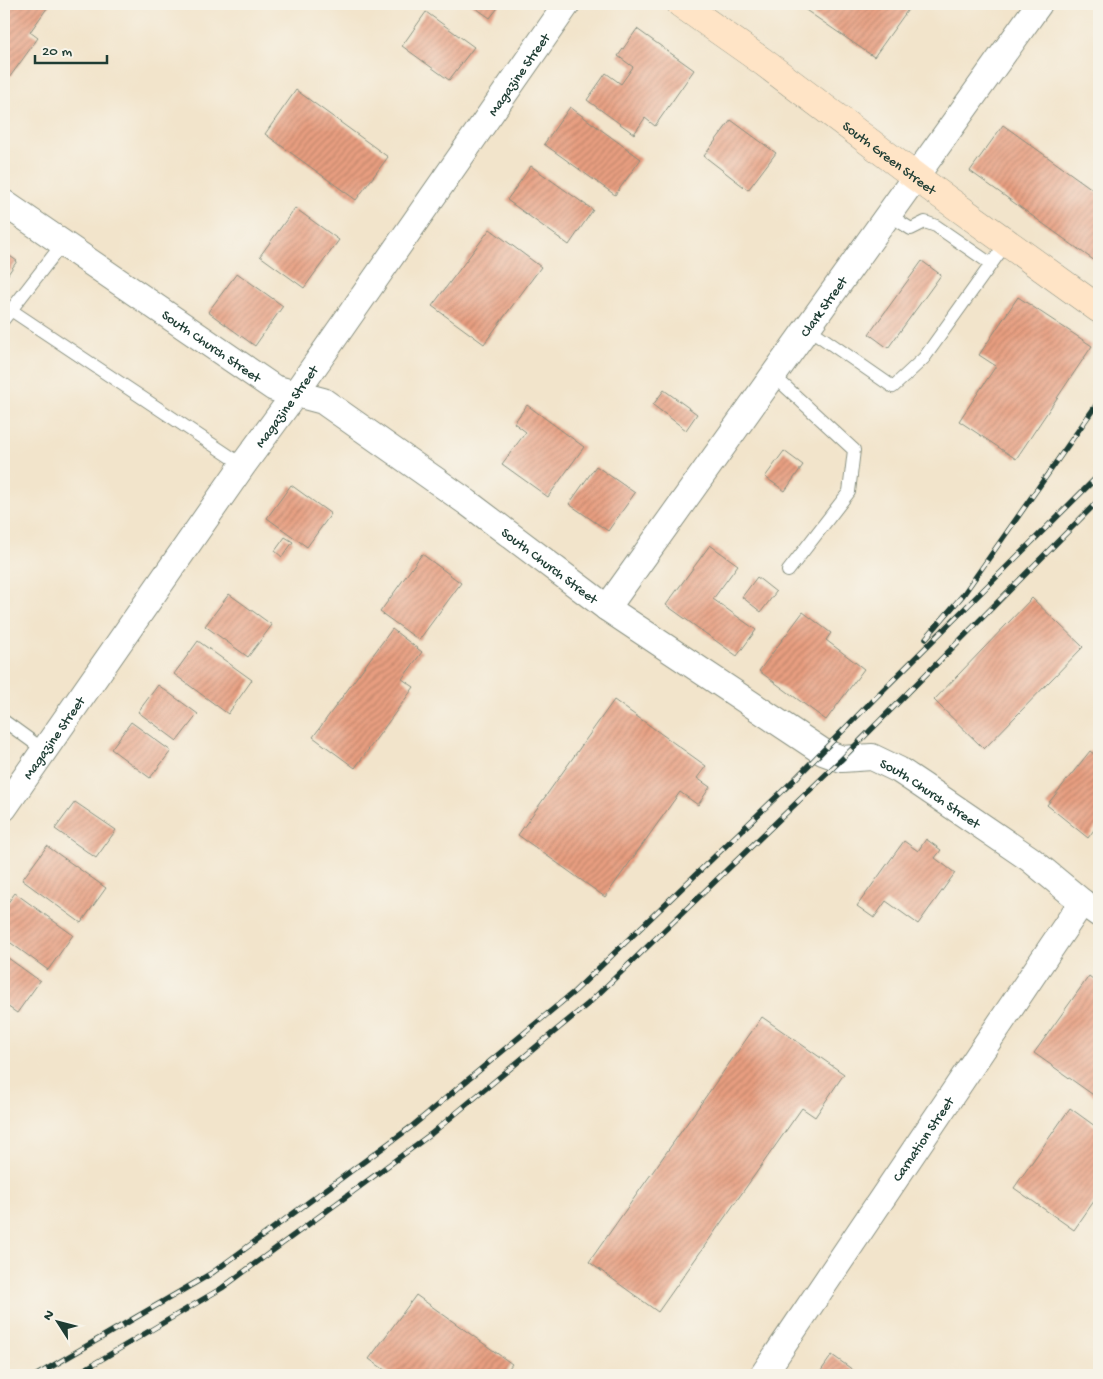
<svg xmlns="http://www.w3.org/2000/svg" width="1103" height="1379" viewBox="0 0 1103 1379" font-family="'Gochi Hand',sans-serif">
  <defs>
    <pattern id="building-hatch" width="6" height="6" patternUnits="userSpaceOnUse" patternTransform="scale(1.25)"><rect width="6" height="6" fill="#e89e80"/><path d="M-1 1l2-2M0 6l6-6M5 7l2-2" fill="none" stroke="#bb826a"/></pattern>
  </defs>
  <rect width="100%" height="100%" fill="#f7f3e8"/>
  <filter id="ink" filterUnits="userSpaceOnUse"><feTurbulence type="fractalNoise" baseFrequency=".02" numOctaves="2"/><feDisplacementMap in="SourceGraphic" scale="10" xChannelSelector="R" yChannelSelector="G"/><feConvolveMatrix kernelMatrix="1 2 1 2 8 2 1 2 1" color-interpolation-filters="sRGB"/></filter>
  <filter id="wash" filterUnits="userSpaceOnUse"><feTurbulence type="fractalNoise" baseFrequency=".0096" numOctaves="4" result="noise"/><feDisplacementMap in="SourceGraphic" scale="20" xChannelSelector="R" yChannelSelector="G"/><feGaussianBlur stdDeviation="1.12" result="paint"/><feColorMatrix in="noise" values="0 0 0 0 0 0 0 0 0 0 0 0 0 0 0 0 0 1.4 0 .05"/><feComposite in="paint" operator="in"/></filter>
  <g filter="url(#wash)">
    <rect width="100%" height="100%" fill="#f2e4cb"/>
    <g id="blocks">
      <path fill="url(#building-hatch)" d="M4,4H50L30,32L38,38L4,85Z
        M470,4H501L490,18Z
        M797,4H912L874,57Z
        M426,12L474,47L449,80L402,46Z
        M637,29L694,70L655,126L645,118L634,134L587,100L606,73L621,84L633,67L618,56Z
        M296,90L388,157L356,200L265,134Z
        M570,107L641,159L615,195L544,144Z
        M731,120L776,153L748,190L704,156Z
        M1003,125L1099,194V264L970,171Z
        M531,166L593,210L569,245L507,200Z
        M295,208L339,240L304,288L260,256Z
        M490,229L541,267L484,344L432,306Z
        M4,252L17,261L4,280Z
        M922,261L941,275L888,348L869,334Z
        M237,273L283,306L255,346L208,312Z
        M1018,297L1092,346L1016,459L959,421L996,366L979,355Z
        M664,390L697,414L686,430L653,405Z
        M527,405L584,447L548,497L502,464L526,432L514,423Z
        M784,451L803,465L785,491L765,477Z
        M596,466L635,493L608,531L569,504Z
        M291,485L331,514L307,547L267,518Z
        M285,537L293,542L282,557L275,551Z
        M710,545L738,565L713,599L756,630L737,656L666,605Z
        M422,554L461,583L419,640L380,612Z
        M757,577L776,592L761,612L742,597Z
        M229,594L272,625L248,657L205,626Z
        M1032,598L1083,647L984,749L934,700Z
        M803,612L831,633L826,640L864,669L826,720L759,671Z
        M392,629L422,652L402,679L414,687L355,768L313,737Z
        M198,641L252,680L228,714L174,674Z
        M158,685L198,714L177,741L138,712Z
        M614,700L706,766L697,778L710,787L698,805L680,792L605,897L518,835Z
        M131,722L171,751L150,778L111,749Z
        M1090,751L1099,758V823L1088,838L1047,805Z
        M75,802L116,830L96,858L55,829Z
        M926,839L941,850L935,858L955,873L918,924L886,901L874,918L857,906L904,841L918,851Z
        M47,846L106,888L81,923L22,880Z
        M15,893L73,935L48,970L4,938V908Z
        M4,955L40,981L17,1013L4,1004Z
        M1089,976L1099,984V1099L1034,1053Z
        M762,1017L844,1074L815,1117L802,1108L658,1312L589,1262Z
        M1070,1108L1099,1129V1194L1074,1230L1014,1188Z
        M416,1295L512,1364L504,1375H392L369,1359Z
        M832,1355L860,1375H818Z"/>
    </g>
  </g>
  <g filter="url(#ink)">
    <use href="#blocks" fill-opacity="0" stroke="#889080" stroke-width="1"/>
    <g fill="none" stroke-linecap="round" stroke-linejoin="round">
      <defs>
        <path id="lane" d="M889,215L911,229L925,222L936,226L991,264
          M11,310L243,465
          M4,319L63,243
          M808,328L893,387L924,358L1007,242
          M774,376L854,450L849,492L788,571
          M4,721L44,750"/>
        <g id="street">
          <path id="s1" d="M4,203L274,388L323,401L468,503L607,608L823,752L842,759L872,757L899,770L923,786L1030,859L1082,902L1099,914"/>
          <path id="s2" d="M607,608L1039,4"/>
          <path id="s3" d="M4,808L243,465L295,394L567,4"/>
          <path id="s4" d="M763,1375L1082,902"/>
        </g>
        <g id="secondary">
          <path id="s5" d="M681,4L762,61L916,177L1099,309"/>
        </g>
      </defs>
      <use href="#lane" stroke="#889080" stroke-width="14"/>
      <use href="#street" stroke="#889080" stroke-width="28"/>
      <use href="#secondary" stroke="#889080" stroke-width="29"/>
      <use href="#lane" stroke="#fff" stroke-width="12"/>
      <use href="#street" stroke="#fff" stroke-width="26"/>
      <use href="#secondary" stroke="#ffe4c6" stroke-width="28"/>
      <defs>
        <path id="rail" d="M926,638L963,595L1099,401
          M37,1375L212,1273L411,1127L575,991L796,778L876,697L1099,475
          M75,1375L222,1288L431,1134L589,1003L842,759L1099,500"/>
      </defs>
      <use href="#rail" stroke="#1f3d34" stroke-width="5.5"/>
      <use href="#rail" stroke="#f7f3e8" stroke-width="4" stroke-dasharray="11" stroke-linecap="butt"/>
    </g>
  </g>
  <g text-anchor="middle" stroke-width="5" stroke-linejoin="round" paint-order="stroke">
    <g font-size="14" fill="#1f3d34" stroke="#f7f3e8">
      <text dy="5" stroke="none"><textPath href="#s3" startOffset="896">Magazine Street</textPath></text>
      <text dy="5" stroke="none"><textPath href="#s5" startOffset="259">South Green Street</textPath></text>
      <text dy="5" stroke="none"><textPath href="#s2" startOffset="371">Clark Street</textPath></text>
      <text dy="5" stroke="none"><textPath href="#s1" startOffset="252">South Church Street</textPath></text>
      <text dy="5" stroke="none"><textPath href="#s3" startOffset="491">Magazine Street</textPath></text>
      <text dy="5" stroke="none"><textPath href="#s1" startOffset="658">South Church Street</textPath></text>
      <text dy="5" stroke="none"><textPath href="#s3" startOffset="86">Magazine Street</textPath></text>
      <text dy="5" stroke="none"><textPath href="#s1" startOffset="1108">South Church Street</textPath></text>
      <text dy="5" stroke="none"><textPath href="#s4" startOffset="285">Carnation Street</textPath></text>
    </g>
  </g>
  <rect width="1103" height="1379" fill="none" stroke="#f7f3e8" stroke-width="20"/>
  <g transform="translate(58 1322) rotate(306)" stroke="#f7f3e8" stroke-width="4" paint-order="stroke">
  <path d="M0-4L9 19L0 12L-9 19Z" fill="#1f3d34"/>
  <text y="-8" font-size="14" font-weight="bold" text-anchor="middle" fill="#1f3d34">N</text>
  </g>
  <path d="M35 55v8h72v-8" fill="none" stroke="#1f3d34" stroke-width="2.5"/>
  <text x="42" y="55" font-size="15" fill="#1f3d34" stroke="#f7f3e8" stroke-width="4" paint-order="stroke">20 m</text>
</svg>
